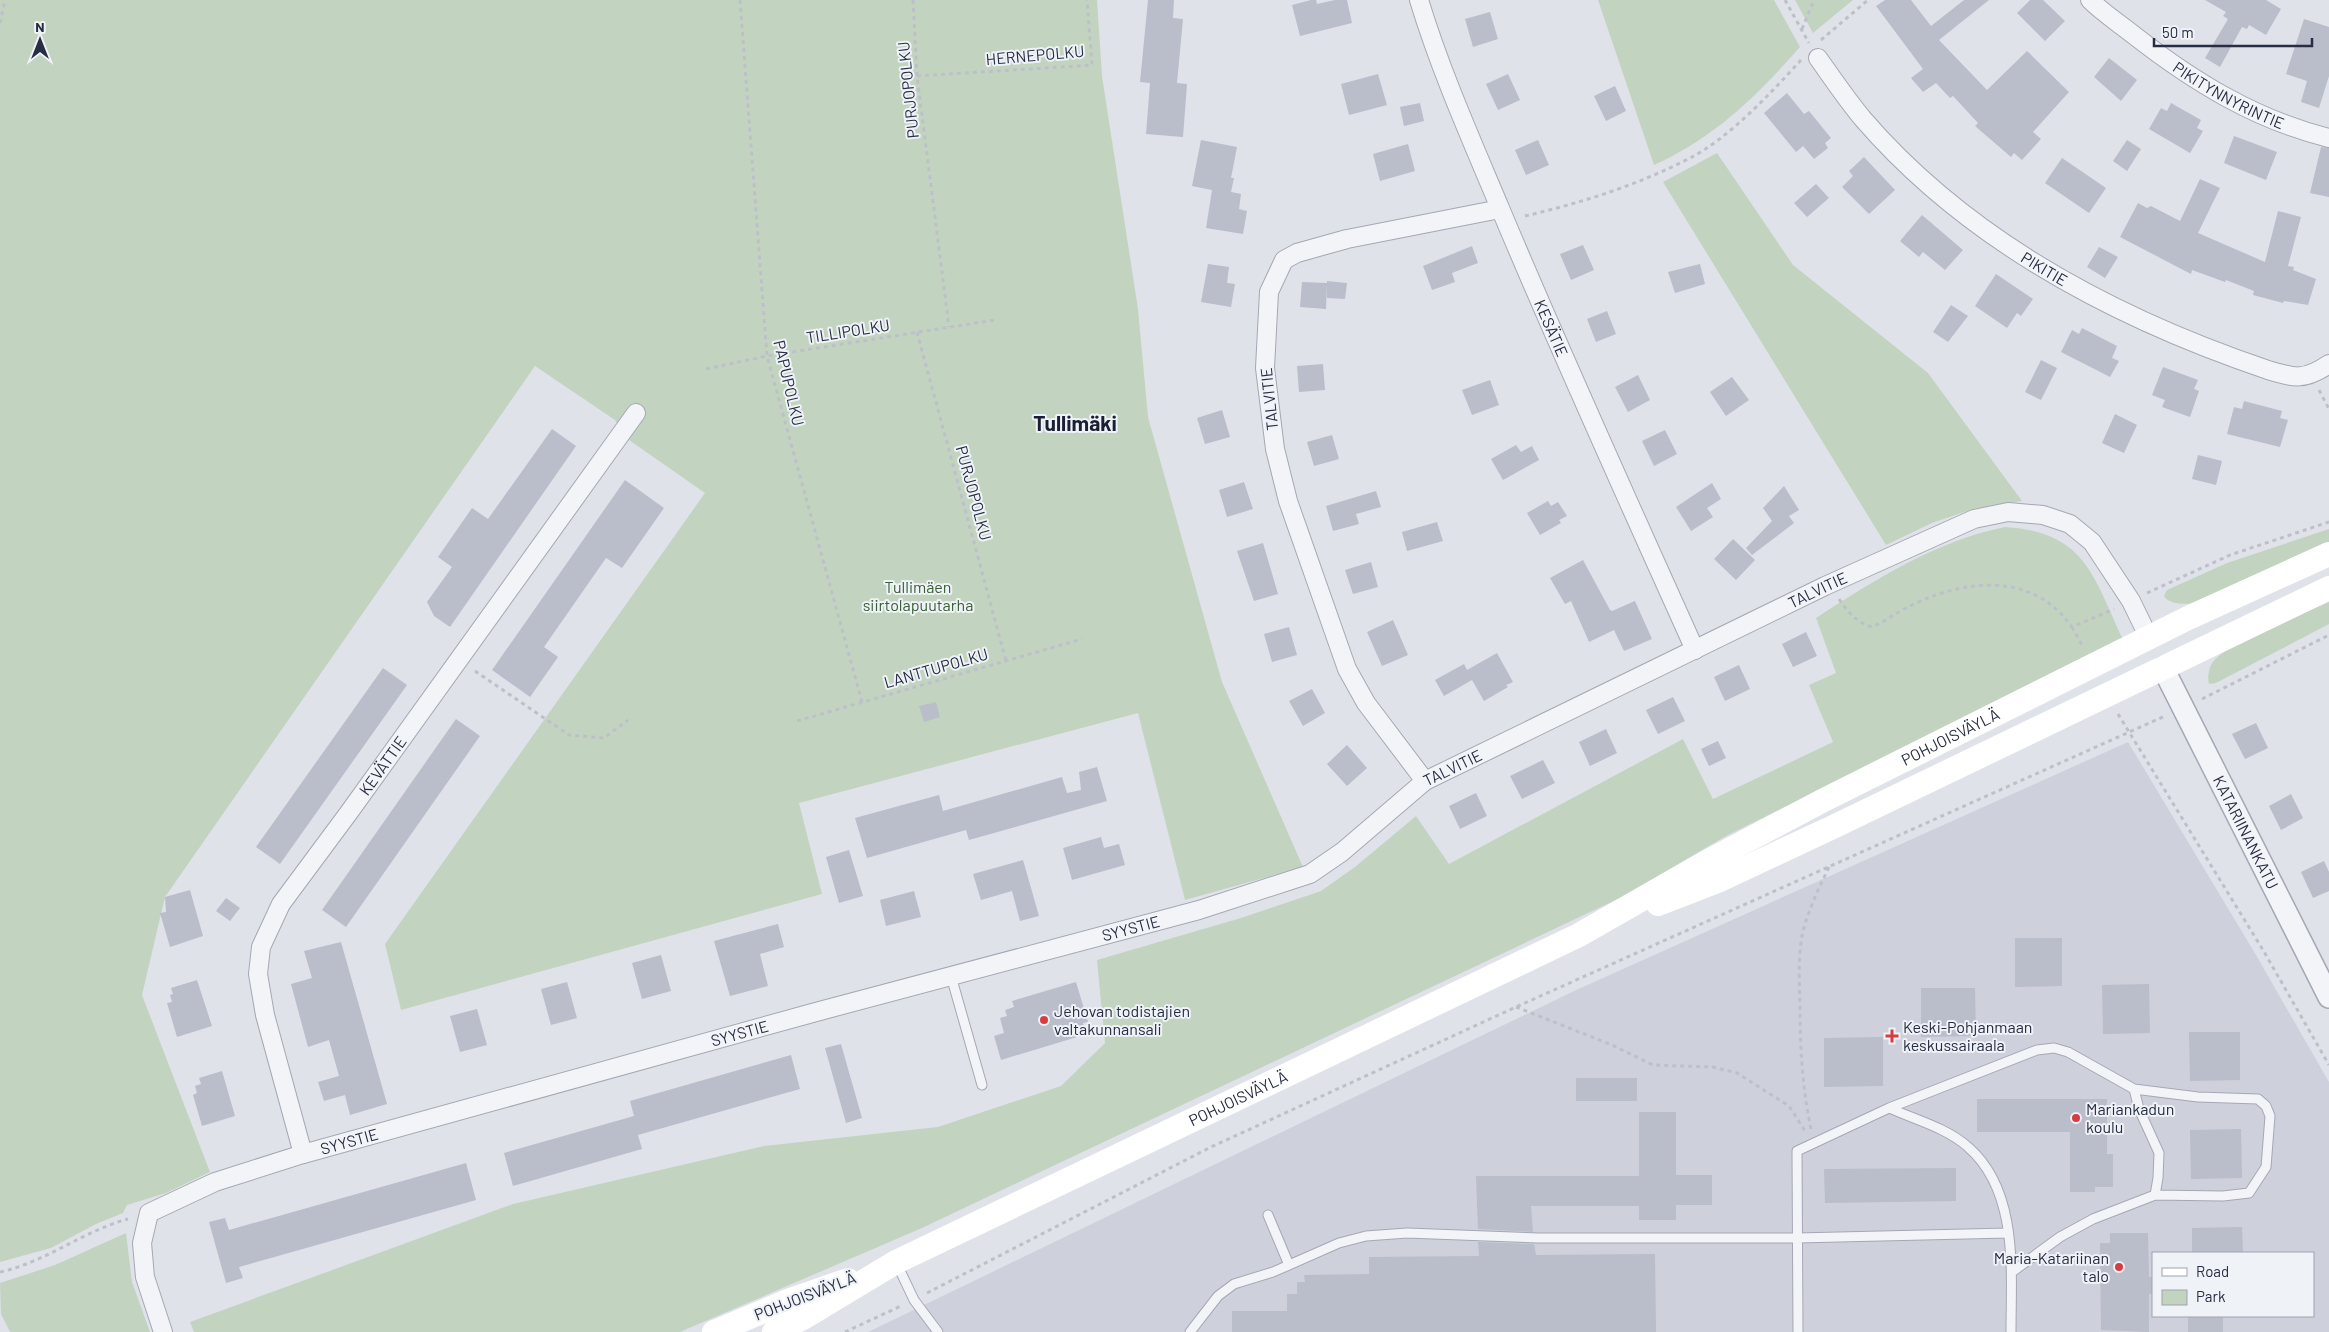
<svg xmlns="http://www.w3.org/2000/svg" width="2329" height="1332" viewBox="0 0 2329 1332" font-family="Barlow,sans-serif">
  <rect width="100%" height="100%" fill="#e0e2ea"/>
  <path fill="#ced1dc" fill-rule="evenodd" d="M2128,742L2256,955L2329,1082V1332H868L1574,991ZM2153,1253H2313V1316H2153Z"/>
  <path fill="#c2d4c0" d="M0,0H1097L1102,76L1138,309L1148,417L1222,682L1303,867L1185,900L1138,713L799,803L822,894L401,1010L385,944L705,493L629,440L615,420L535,366L165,897L142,995L210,1172L166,1193L127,1205L123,1213L96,1224L51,1248L0,1262Z
    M1598,0H1774L1800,47C1757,96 1714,138 1654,165Z
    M1795,0H1853L1813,33Z
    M1717,153L1793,265L1928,373L2022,501L1973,509L1932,523L1886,545L1663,182Z
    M2005,527C2086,532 2093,576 2123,639L1726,836L1622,897L922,1228L680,1332H194L190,1322L513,1204L764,1146L938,1127L1061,1086L1105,1043L1097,960L1241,918L1321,891L1355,867L1416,816L1449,864L1683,739L1713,799L1833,742L1809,685L1836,673L1816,618C1874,580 1936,541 2005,527Z
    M2329,529V543L2199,603C2189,604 2170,606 2164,596L2167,590L2227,563Z
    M2329,602V624L2216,683L2209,684C2207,677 2209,667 2213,662C2228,642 2303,614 2329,602Z
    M126,1233L132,1282L150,1332H10L1,1314L0,1283L55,1265Z"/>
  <path fill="#babdca" d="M1148,0H1174L1173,18L1183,19L1177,83L1187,84L1183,137L1146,134L1150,83L1140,82Z
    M1311,0H1316L1317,4L1335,0H1347L1352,23L1300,36L1292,5Z
    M1885,0H1911L1931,26L1964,0H1989L1939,40L1987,90L2027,51L2069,92L2033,132L2041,139L2022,160L2014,153L2011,157L1975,126L1978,123L1953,96L1950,98L1936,83L1923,92L1911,78L1923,69L1876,6Z
    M2030,0H2043L2065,21L2045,41L2017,13Z
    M2205,0H2266L2281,9L2266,35L2249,25L2247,29L2242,27L2220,67L2205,58L2228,19L2223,16L2226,12Z
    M1490,12L1498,39L1473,47L1465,19Z
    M2304,19L2329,27V76L2319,108L2301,102L2307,81L2286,74Z
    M2109,58L2137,80L2121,101L2094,77Z
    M1378,74L1387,105L1349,115L1341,84Z
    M1508,74L1520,100L1498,110L1486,84Z
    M1615,86L1626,111L1606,121L1594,96Z
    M1787,93L1804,114L1809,111L1831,138L1825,143L1828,148L1814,159L1803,146L1796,152L1764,113Z
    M1420,103L1424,121L1404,126L1400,107Z
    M2171,103L2201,120L2197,128L2203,131L2190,153L2149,129L2161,108L2167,111Z
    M2234,136L2277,152L2266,180L2224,163Z
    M1201,140L1237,147L1231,178H1234L1231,192L1241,194L1239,209L1247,211L1243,234L1206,228L1212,190L1192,186Z
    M1538,140L1549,165L1526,175L1515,150Z
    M2127,140L2141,149L2127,171L2113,161Z
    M1408,144L1415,171L1380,181L1373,154Z
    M2321,147L2329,148V197L2310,193Z
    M1864,157L1895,190L1869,214L1842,187L1853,176L1849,171Z
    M2062,158L2106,188L2089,213L2045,183Z
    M2200,179L2220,188L2198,233L2265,262L2278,211L2301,217L2288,266L2294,267L2293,270L2316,279L2308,305L2284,301L2283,303L2253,295L2254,291L2226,280L2225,282L2192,270L2191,274L2120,237L2138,203L2147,208L2151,206L2180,221Z
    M1816,184L1829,198L1807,217L1794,203Z
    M1922,215L1963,250L1945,270L1923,252L1919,257L1900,241Z
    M1583,245L1594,270L1571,280L1560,254Z
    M1472,246L1478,263L1452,273L1455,282L1432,290L1423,266Z
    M2099,247L2118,257L2105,278L2087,267Z
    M1208,264L1229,267L1227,283L1235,284L1231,307L1201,302Z
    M1700,264L1705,284L1675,293L1668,272Z
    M1996,274L2033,299L2021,316L2017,313L2007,328L1975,306Z
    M1327,281L1347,283L1345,299L1327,298V285L1326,309L1300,307L1302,282L1327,283Z
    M1951,305L1968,316L1948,342L1933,332Z
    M1607,311L1616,334L1596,342L1587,319Z
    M2082,328L2117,346L2112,358L2119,361L2110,377L2061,352L2072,330L2079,334Z
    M2041,360L2057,368L2041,400L2025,392Z
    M1323,364L1325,390L1299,392L1297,366Z
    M2163,367L2198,380L2194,389L2199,391L2190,417L2162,407L2165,400L2152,395Z
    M1638,375L1650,400L1628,412L1615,387Z
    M1732,377L1749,400L1726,416L1710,392Z
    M1490,380L1499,405L1472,415L1462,390Z
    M2244,401L2282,411L2280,418L2288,420L2280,447L2227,434L2234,407L2242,409Z
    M1222,410L1230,437L1205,444L1197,418Z
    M2115,414L2137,425L2124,453L2102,443Z
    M552,429L576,446L450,627L434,616L427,602L452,567L438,557L472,508L488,519Z
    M1665,430L1677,454L1654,466L1642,441Z
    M1332,435L1339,459L1314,466L1307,442Z
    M1516,445L1521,452L1532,446L1539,460L1503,480L1491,459Z
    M2198,455L2222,461L2216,485L2192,479Z
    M625,480L664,508L622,568L606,558L544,647L558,657L530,697L492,670Z
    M1244,482L1253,509L1227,517L1219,490Z
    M1712,483L1721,499L1707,508L1713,517L1691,531L1676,507Z
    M1784,486L1799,510L1789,516L1794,523L1752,555L1746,548L1772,521L1763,508Z
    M1376,491L1381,507L1356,514L1359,524L1333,531L1326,506Z
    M1548,501L1551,506L1558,502L1567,516L1559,520L1561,523L1540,535L1527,513Z
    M1437,522L1443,541L1407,551L1402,532Z
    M1733,539L1755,560L1736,580L1714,559Z
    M1263,543L1278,594L1254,601L1237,551Z
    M1583,560L1610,610L1612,611L1635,601L1652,639L1624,651L1614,630L1589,642L1571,601L1565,604L1550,578Z
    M1371,562L1378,587L1353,594L1345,570Z
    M1393,620L1408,655L1382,666L1367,632Z
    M1289,627L1297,655L1272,662L1264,634Z
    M1806,632L1817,656L1793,667L1782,644Z
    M1497,653L1513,682L1506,685L1508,687L1484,701L1472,680L1444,696L1435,680L1464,664L1467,670Z
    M1739,665L1750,689L1725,701L1714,677Z
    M383,668L407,685L280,864L256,847Z
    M1312,689L1325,713L1303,726L1289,701Z
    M1673,697L1685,721L1658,734L1646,710Z
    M936,702L940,717L924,722L919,706Z
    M456,719L480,736L346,927L322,910Z
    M2256,723L2268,748L2245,759L2232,734Z
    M1606,729L1617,753L1590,766L1579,742Z
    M1718,741L1726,758L1709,766L1701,749Z
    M1347,745L1367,768L1347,786L1327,764Z
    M1543,760L1555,783L1522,799L1510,776Z
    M1097,767L1107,801L969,840L966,830L867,858L855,818L939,795L943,811L1062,777L1067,793L1081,790L1079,772Z
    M1476,793L1487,816L1460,829L1449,806Z
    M2291,794L2303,818L2281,830L2269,806Z
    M1101,837L1104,848L1119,844L1125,865L1072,880L1063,848Z
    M849,850L863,896L839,903L826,857Z
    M1023,860L1039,916L1020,921L1012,891L981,900L973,874Z
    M2324,861L2329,872V891L2313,898L2301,872Z
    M190,890L203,936L170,947L160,913L166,912L165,897Z
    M914,891L921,917L886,926L880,900Z
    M226,898L240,908L230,921L216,911Z
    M778,924L784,947L760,954L768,986L730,996L714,941Z
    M2015,938H2062V986L2015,987Z
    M341,942L387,1104L350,1115L345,1095L324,1101L318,1082L339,1076L329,1040L308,1047L291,984L312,978L304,951Z
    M661,955L671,991L642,999L632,963Z
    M197,980L212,1026L177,1037L167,1003L172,1002L170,995L173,994L171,988Z
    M567,982L577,1018L551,1025L541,989Z
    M1076,982L1088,1022L1083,1023L1087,1034L1001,1060L994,1036L1004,1033L1000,1018L1007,1016L1005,1010L1014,1007L1012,1001Z
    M2149,984L2150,1033L2103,1034L2102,985Z
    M1921,988H1975L1976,1036L1921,1037Z
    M477,1009L487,1045L460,1052L450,1016Z
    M2189,1032H2240V1080L2190,1081Z
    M1883,1037V1086L1824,1087V1038Z
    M841,1044L862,1118L846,1123L825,1048Z
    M791,1055L800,1089L638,1135L642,1149L513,1186L504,1153L634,1116L630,1101Z
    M222,1071L235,1116L202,1126L193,1095L197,1093L195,1086L201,1084L199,1078Z
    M1576,1078H1637V1101H1576Z
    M1977,1099H2107V1154H2113V1187H2095V1192H2070V1132H1977Z
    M1639,1112H1676V1175H1712V1205H1676V1220H1639V1206H1531L1533,1232L1478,1229L1476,1176H1639Z
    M2241,1129L2242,1178L2191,1179L2190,1130Z
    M466,1163L476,1200L239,1267L243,1278L226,1283L209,1222L225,1218L229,1230Z
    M1956,1168V1201L1825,1203L1824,1169Z
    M2242,1227L2243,1253H2192V1228Z
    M2110,1233H2148L2149,1277H2153V1294H2149V1332L2101,1330L2100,1243H2110Z
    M1478,1242L1534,1244L1536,1255L1655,1254L1656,1332H1232V1311H1287V1294H1297V1282H1305L1304,1275L1369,1274V1257L1479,1256Z
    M2188,1316H2223V1332H2188Z"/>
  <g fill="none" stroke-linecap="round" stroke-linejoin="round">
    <defs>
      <path id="service" d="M951,976L982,1085
        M2134,1089L2198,1097L2258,1099L2266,1106L2270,1116L2266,1167L2249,1193L2223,1196L2155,1195
        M1889,1108L2037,1050L2054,1048L2068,1052L2134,1089L2139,1109L2159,1153L2158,1178L2155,1195L2093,1219L2060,1237L2012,1272
        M1268,1215L1289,1265
        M896,1262L914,1300L938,1332
        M1190,1332L1218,1296L1234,1284L1273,1272L1339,1243L1366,1236L1407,1233L1539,1238H1797L2008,1233
        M1798,1332L1797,1151L1889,1108C1914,1119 1947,1128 1968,1147C2019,1191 2011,1272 2011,1332"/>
      <g id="minor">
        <path id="s1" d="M1419,0C1441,72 1471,139 1500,208C1562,356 1629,503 1695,650"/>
        <path id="s2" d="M2090,0C2103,13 2120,24 2135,36C2194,82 2256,120 2329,138"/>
        <path id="s3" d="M1818,58C1833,79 1847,100 1863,119C1969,242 2117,319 2268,370C2295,378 2304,381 2329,364"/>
        <path d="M1425,781L1366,703L1347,669L1288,501L1275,449L1265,368L1269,292L1284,260L1297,253L1347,239L1500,209"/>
        <path id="s4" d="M303,1154L265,1015L258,974L261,947L281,904L350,811L636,413"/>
        <path id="s5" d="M163,1332L145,1277L142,1243L149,1213L215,1182L303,1154L816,1012L1199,910L1310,874L1342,852L1425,781L1825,586L1974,519L2008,512L2043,515L2070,524L2092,542L2131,601L2149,638"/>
      </g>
      <g id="tertiary">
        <path id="s6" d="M2163,668L2329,997"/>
      </g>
    </defs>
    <use href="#service" stroke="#a5a8b4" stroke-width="11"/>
    <use href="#minor" stroke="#a5a8b4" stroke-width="20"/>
    <use href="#tertiary" stroke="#a5a8b4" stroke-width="24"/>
    <path stroke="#bec0c9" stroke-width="3" stroke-dasharray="4 4" stroke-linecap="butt" d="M740,0L767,356L862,702
      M913,0L917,76L949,327
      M1785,0L1809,43
      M0,23L5,0
      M1802,29L1814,0
      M1821,40L1868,0
      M917,76L1092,65L1087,0
      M1525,216C1581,203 1638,185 1690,158C1728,139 1772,92 1801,60
      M917,332L1006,661
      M706,369L767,356L995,320
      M2319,390L2329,409
      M2147,593L2230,555L2329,522
      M1839,599C1848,612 1856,622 1872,627C1884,622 1894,614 1906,608C1952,584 2015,571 2057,610C2063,615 2067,621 2072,627L2114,609
      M2072,627L2083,647
      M475,671L569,735L604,738L628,720
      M2202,699L2329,635
      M2118,714L2263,950L2329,1065
      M797,721L1082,639
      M1516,1007L1612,1045L1653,1065L1713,1067L1737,1073L1789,1106L1805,1131
      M1811,1129C1802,1087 1800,1046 1800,1003C1799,980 1798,954 1803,931C1809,908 1819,888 1829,867
      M0,1272C46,1262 83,1231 128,1219
      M927,1293L1211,1147L1516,1007L2165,716
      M845,1332L901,1306"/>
    <use href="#service" stroke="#f3f4f8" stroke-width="9"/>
    <use href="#minor" stroke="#f3f4f8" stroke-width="18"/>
    <use href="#tertiary" stroke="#f3f4f8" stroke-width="21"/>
    <g stroke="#fff" stroke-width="24">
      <path d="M1658,904L1720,880L1833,827L2329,588"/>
      <path d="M714,1332L790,1300L848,1280"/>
      <path id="s7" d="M774,1332L803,1318L896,1262L1579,935L1712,859L1822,801L2188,618L2329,554"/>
    </g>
  </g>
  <g fill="#d73d3e" stroke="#eff2f7" stroke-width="2">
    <circle cx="1044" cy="1020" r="5"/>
    <path d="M1889.5 1028.5h5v5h5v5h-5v5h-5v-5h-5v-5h5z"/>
    <circle cx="2076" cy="1118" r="5"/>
    <circle cx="2119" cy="1267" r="5"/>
  </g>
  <g text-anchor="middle" stroke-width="4" stroke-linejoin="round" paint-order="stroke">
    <g font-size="16" fill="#272d42" stroke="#eff2f7">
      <text transform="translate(1035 55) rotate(-5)" y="6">HERNEPOLKU</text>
      <text transform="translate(908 90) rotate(-96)" y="6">PURJOPOLKU</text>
      <text dy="6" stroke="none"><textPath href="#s2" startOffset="169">PIKITYNNYRINTIE</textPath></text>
      <text dy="6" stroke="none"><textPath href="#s3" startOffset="312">PIKITIE</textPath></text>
      <text dy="6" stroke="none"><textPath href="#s1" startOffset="354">KESÄTIE</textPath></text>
      <text transform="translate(848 331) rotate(-9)" y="6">TILLIPOLKU</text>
      <text transform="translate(789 383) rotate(77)" y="6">PAPUPOLKU</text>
      <text transform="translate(1269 399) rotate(-96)" y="6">TALVITIE</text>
      <text transform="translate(974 493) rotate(75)" y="6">PURJOPOLKU</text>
      <text dy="6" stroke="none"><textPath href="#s5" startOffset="1918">TALVITIE</textPath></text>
      <text transform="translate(936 668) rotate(-16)" y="6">LANTTUPOLKU</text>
      <text dy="6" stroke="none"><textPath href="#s7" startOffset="1319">POHJOISVÄYLÄ</textPath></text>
      <text dy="6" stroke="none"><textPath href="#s5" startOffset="1512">TALVITIE</textPath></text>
      <text dy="6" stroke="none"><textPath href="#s4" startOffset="432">KEVÄTTIE</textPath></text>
      <text dy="6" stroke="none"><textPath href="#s6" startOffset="184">KATARIINANKATU</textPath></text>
      <text dy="6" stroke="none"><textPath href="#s5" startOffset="1146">SYYSTIE</textPath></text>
      <text dy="6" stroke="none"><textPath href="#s5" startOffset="741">SYYSTIE</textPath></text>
      <text dy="6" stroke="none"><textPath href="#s7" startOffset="520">POHJOISVÄYLÄ</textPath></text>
      <text dy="6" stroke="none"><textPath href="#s5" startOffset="336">SYYSTIE</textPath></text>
      <text transform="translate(805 1296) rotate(-21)" y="6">POHJOISVÄYLÄ</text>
    </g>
    <g font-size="16" fill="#365f34" stroke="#eff2f7">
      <text x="918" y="593">Tullimäen<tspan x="918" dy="18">siirtolapuutarha</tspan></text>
    </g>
    <g font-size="16" fill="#272d42" stroke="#eff2f7" text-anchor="start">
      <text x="1054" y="1017">Jehovan todistajien<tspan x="1054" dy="18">valtakunnansali</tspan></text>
      <text x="1903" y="1033">Keski-Pohjanmaan<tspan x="1903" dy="18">keskussairaala</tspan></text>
      <text x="2086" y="1115">Mariankadun<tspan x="2086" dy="18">koulu</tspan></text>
      <text x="2109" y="1264" text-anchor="end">Maria-Katariinan<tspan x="2109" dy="18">talo</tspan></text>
    </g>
    <g font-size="21" font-weight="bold" fill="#1a1f33" stroke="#eff2f7">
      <text x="1075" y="431">Tullimäki</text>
    </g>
  </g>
  <rect x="2152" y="1252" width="162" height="65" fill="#eff2f7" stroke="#9fa3af"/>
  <rect x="2162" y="1268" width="25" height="8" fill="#ffffff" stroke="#9fa3af"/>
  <text x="2196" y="1277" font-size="15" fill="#272d42">Road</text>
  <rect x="2162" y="1290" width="25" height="15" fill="#c2d4c0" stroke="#9fa3af"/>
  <text x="2196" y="1302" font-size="15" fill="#272d42">Park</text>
  <g transform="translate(40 40)" stroke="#eff2f7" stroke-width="4" paint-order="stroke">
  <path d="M0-4L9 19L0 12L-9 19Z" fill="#272d42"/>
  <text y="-8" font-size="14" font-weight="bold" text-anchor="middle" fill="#272d42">N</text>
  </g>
  <path d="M2154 38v8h158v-8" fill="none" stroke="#272d42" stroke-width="2.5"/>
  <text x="2162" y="38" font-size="15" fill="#272d42" stroke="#eff2f7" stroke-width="4" paint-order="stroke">50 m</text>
</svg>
